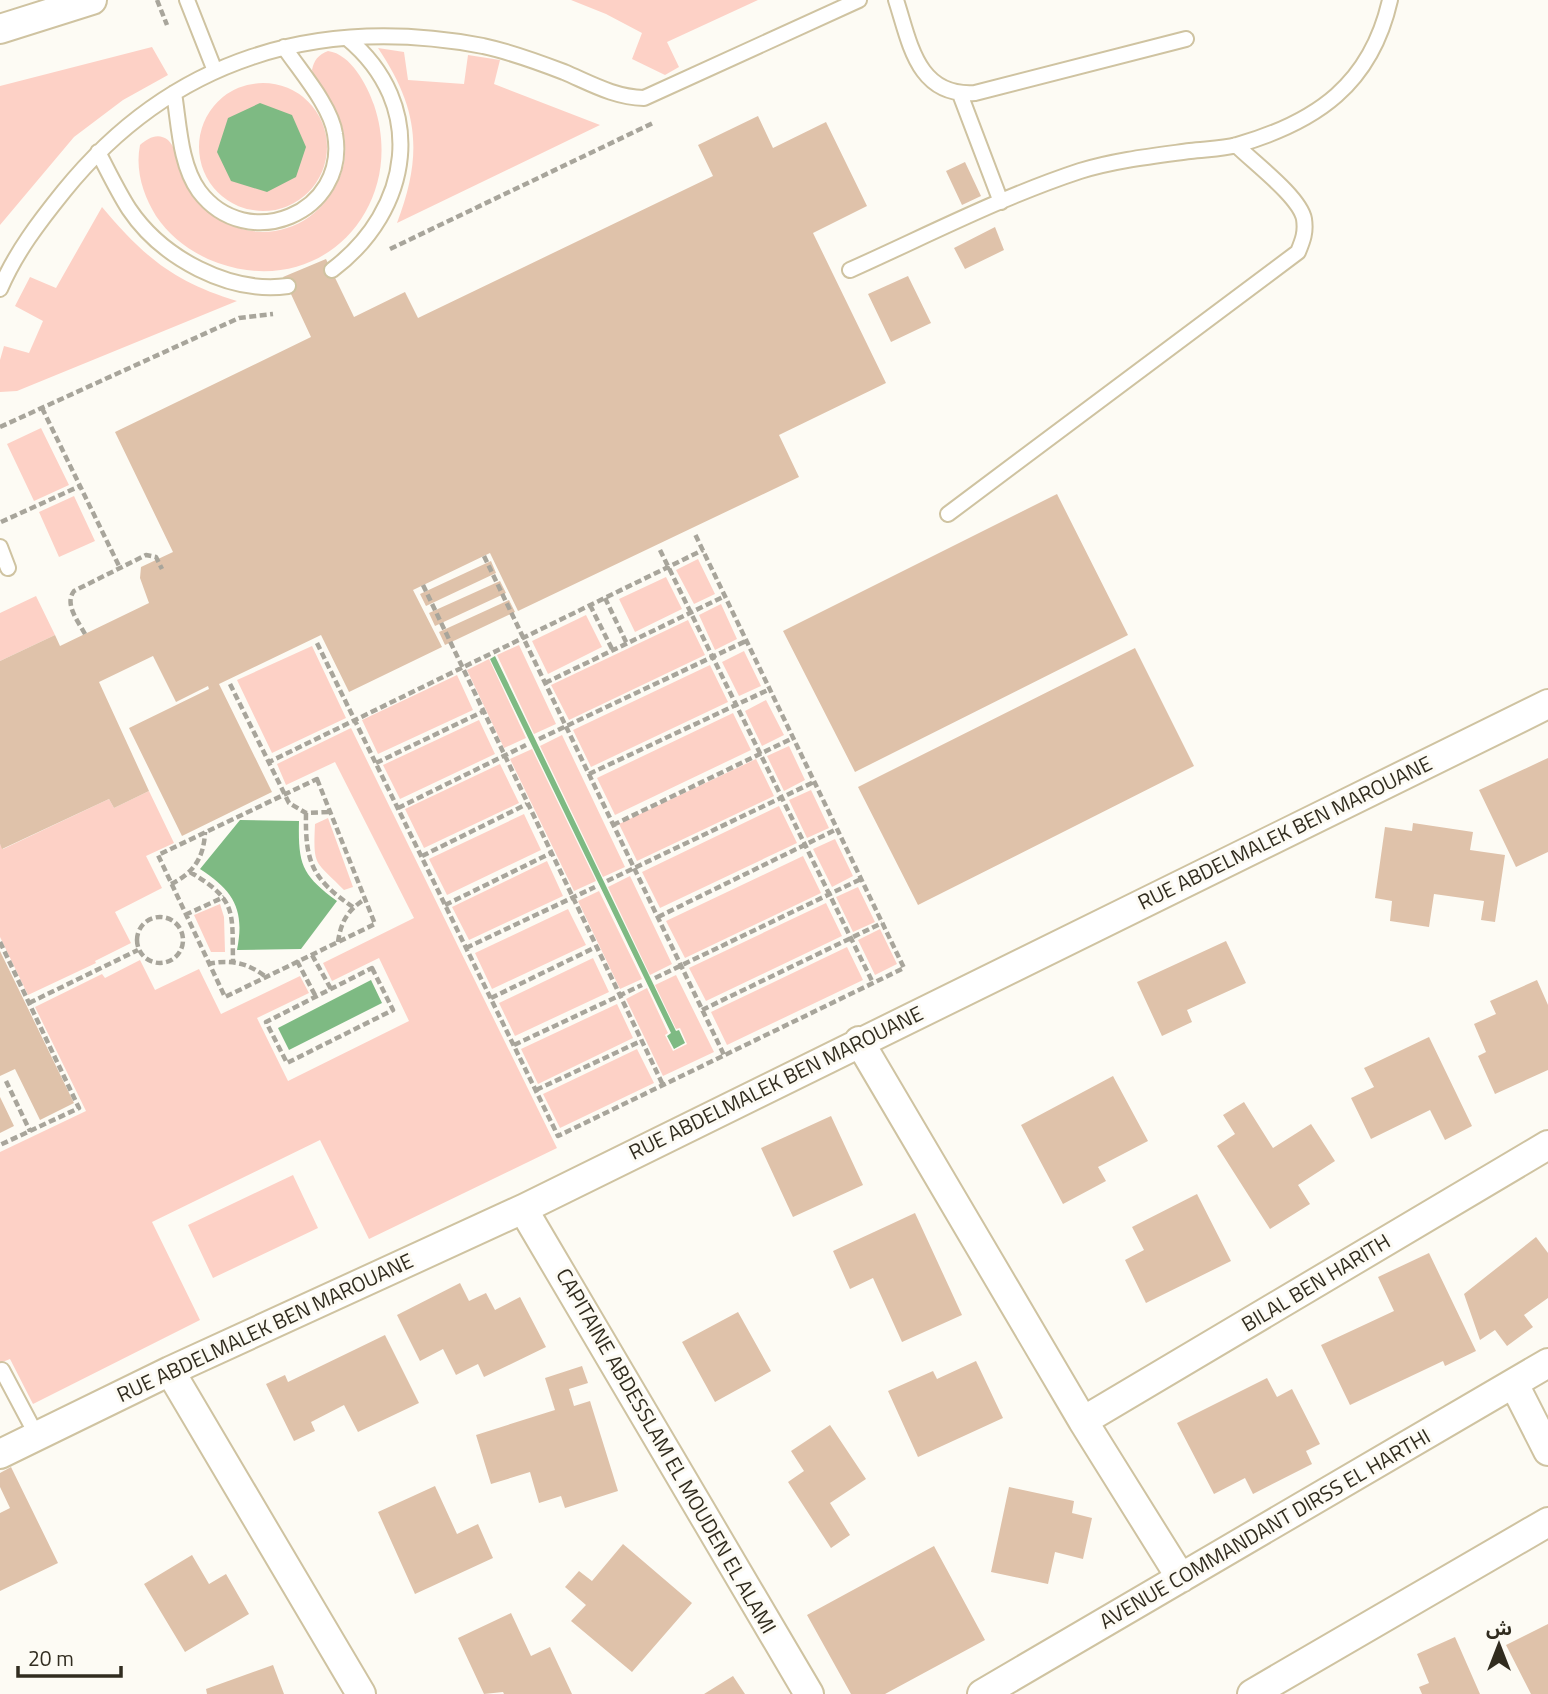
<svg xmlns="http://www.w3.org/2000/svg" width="1548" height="1694" viewBox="0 0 1548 1694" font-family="'Titillium Web','Noto Sans Arabic',sans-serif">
  <rect width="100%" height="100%" fill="#fdfbf4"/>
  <path fill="#fdd1c6" d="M571,0H758L667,42L679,67L665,75L632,59L642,33L606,14Z
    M152,47L168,75L123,100L74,137L0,225V86Z
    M378,48L404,52L408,80L464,84L468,55L500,60L494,84L600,125L397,223C423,155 419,109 378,48Z
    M328,51C351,54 367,85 374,105C408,206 322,300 218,263C193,254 171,238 156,216C143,195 135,170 140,145C148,138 158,132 168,140C179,150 183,185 199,202C244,252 318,237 341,174C349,153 345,126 334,107C327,94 317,84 312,70C314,60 318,55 328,51Z
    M199 147a64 64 0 1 1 128 0a64 64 0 1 1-128 0Z
    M102,207C144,257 174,282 237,301L17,391L0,392V360L4,346L29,353L43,321L15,306L30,277L56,288Z
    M41,428L69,485L34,501L7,444Z
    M74,496L95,541L59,557L39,512Z
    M698,559L715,594L694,604L676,570Z
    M666,577L682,609L635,632L619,599Z
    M36,596L55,635L0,661V613Z
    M721,604L737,639L715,650L699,615Z
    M586,615L602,647L548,674L532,641Z
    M688,620L705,655L569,720L551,685Z
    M519,645L556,724L534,734L497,655Z
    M312,646L346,718L272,753L237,680Z
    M744,651L761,686L739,696L722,662Z
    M489,659L526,738L504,748L467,670Z
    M710,665L728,702L591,767L573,730Z
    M457,675L473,710L378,754L362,720Z
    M766,700L784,735L762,746L745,711Z
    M733,713L751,750L615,815L597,778Z
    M479,720L495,754L400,799L383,765Z
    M351,728L557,1148L369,1239L320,1140L152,1222L200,1320L33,1404L10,1359L0,1363V1152L86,1111L35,1007L102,974L105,978L140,960L155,990L199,969L221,1014L300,976L309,993L257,1018L288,1081L409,1021L379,958L332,981L323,963L414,918L335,762L286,785L277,764Z
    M562,735L625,867L603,877L540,746Z
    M789,746L805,780L784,791L767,756Z
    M532,749L596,881L574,891L510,759Z
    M756,759L774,796L637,861L619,824Z
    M500,764L519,803L424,848L405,809Z
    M811,790L829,828L807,838L789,800Z
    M149,791L174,843L146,856L162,888L115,912L131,943L95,961L96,963L28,995L0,937V844L3,849L109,799L114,808Z
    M779,806L797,843L660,908L642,872Z
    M524,814L541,850L447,895L429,859Z
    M328,818L353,887L344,890C315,860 313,868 315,824Z
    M835,839L853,876L832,887L813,849Z
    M803,856L821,893L685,958L666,921Z
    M547,861L563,896L469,940L452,907Z
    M630,876L672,964L650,975L608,887Z
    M858,887L875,922L853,932L836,897Z
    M599,891L642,979L620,989L578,901Z
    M826,903L842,936L706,1001L689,968Z
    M220,904L224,917L225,952H211L194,915Z
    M568,909L586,945L492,989L475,953Z
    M880,929L897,964L875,975L858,940Z
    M847,947L863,980L727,1045L711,1012Z
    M593,958L609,992L515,1036L499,1003Z
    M676,975L714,1052L663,1076L626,999L647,988L668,1033L665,1035L673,1051L687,1044L680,1028L676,1029L655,985Z
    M617,1004L633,1038L538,1084L521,1049Z
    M637,1049L654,1083L560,1128L543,1094Z
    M293,1175L318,1228L213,1278L188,1225Z"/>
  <path fill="#7eba83" d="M260,103L292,115L306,147L296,177L267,192L231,181L217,152L228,118Z
    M495,656L676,1031L679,1030L685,1043L674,1049L667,1036L671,1033L490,659Z
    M240,820L299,821C298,865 302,875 337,901L301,949L237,950C245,910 234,891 200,869Z
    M371,980L382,1003L289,1050L278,1028Z"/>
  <path fill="#dfc2aa" d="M758,116L773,148L826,122L867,206L813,233L886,383L779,435L799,477L518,611L490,553L413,590L442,647L349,692L321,635L219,684L272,792L182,836L129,728L209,689L208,686L176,702L153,656L99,682L149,791L114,808L109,799L2,849L0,844V661L55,635L60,646L149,603L140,578L141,567L173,552L115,432L311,337L283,277L326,259L354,317L405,292L418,318L713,176L698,145Z
    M965,162L981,196L962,205L946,171Z
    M995,227L1004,250L965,269L954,248Z
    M908,276L931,323L891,342L868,294Z
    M1057,494L1128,635L855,772L783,631Z
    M491,561L496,573L426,606L420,594Z
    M500,581L506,593L435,626L429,613Z
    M509,600L515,612L445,645L439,632Z
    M1135,648L1194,766L918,905L858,787Z
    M1548,758V852L1516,867L1479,790Z
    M1413,823L1473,832L1470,850L1505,855L1495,922L1481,920L1484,901L1434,894L1429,927L1390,921L1392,901L1375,898L1385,827L1412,831Z
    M1226,941L1246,983L1187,1010L1192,1022L1162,1036L1137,982Z
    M0,951L74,1103L40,1120L15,1069L0,1076Z
    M1537,980L1548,1005V1070L1495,1094L1478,1056L1486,1052L1474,1024L1496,1014L1490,1001Z
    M1429,1037L1472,1126L1445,1140L1430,1110L1371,1139L1351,1098L1374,1087L1364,1068Z
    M1113,1076L1148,1141L1098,1167L1106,1181L1063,1204L1021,1125Z
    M0,1097L14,1126L0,1133Z
    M1244,1102L1273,1148L1311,1124L1335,1161L1298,1185L1310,1204L1270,1229L1217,1146L1235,1134L1223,1115Z
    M831,1116L863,1185L793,1217L761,1148Z
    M1197,1194L1231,1261L1146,1303L1125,1260L1144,1250L1132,1227Z
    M915,1213L962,1315L902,1342L873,1278L850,1289L833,1251Z
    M1536,1237L1548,1253V1298L1524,1315L1533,1327L1507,1346L1495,1330L1480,1340L1464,1294Z
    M1429,1253L1476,1351L1445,1366L1443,1361L1350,1405L1321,1345L1394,1311L1378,1277Z
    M460,1283L469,1301L486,1293L495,1310L520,1297L546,1347L484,1377L478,1364L456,1375L443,1349L420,1361L397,1315Z
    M738,1312L771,1371L715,1402L682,1342Z
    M385,1335L419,1403L358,1432L344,1405L311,1422L315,1431L294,1441L266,1384L285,1375L288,1382Z
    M976,1361L1003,1418L918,1457L888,1391L933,1371L937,1379Z
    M582,1366L588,1383L569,1389L574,1406L590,1401L618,1491L565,1508L561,1496L539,1503L530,1472L491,1484L476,1435L555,1410L545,1378Z
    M1267,1378L1277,1397L1292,1389L1320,1444L1306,1451L1312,1464L1253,1494L1245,1478L1214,1494L1177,1423Z
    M830,1425L866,1479L830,1503L850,1535L831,1548L788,1482L804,1471L791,1451Z
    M11,1467L58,1563L0,1591V1513L10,1508L0,1487V1473Z
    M435,1486L457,1534L478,1524L493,1558L415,1594L378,1512Z
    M1009,1487L1074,1501L1072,1513L1092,1518L1083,1559L1055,1552L1048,1584L991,1572Z
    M623,1544L692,1603L632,1672L571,1621L586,1605L565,1587L579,1571L592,1581Z
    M934,1546L985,1640L885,1694H851L807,1615Z
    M192,1555L209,1584L226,1574L249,1614L185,1652L144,1584Z
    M511,1613L531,1656L550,1647L572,1694H504L503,1692L484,1694L458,1638Z
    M1548,1624V1694H1531L1506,1645Z
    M1455,1637L1480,1694H1422L1419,1687L1429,1683L1417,1654Z
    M273,1665L284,1694H207L206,1689Z
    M733,1676L745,1694H704Z"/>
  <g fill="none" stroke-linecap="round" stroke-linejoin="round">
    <defs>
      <path id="service" d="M187,0L215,71
        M896,0C910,43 917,97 975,93L1186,39
        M174,93C179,124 180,165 199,191C247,255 349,213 335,134C331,106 300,71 284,47
        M960,94L1001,202
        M98,152C108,171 118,192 129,209C162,258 229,294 288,286
        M332,270C412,210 428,105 347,38
        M850,270C926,236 1001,197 1080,171C1116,160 1153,156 1190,151C1205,149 1222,149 1237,145C1317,122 1371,84 1390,0
        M0,289C16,252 39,222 64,191C172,58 317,15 483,46C511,52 538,62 564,72C592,84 614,97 644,98L859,0
        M948,514L1298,252C1303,240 1306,232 1304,219C1300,197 1253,162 1236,145
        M0,547L8,568
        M2,1370L37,1436"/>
      <path id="minor" d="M0,29L92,0
        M859,1041L1083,1421L1181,1578
        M523,1209L809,1694
        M170,1371L361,1694
        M1514,1384L1548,1451
        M1083,1421L1548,1145
        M0,1454L170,1371L523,1209L1548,704
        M982,1694L1548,1363
        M1252,1694L1548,1522"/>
    </defs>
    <use href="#service" stroke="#cfc3a1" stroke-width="18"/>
    <use href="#minor" stroke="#cfc3a1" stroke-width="32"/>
    <path stroke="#a8a59b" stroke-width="4.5" stroke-dasharray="7 3.5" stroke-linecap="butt" d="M157,0L167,25
      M390,249L653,123
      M42,408L120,568
      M0,427L239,318L273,314
      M1,522L80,486
      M660,550L873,983
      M484,556L724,1055
      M423,585L663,1085
      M605,598L627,644
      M590,605L613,651
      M85,634C78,621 64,604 74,591L146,555L156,557L162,569
      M317,643L558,1136L904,968L695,534
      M545,683L725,596
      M230,684L289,803L306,813L330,812
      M539,739L746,641
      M267,763L703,550
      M376,763L482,712
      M589,774L770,689
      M317,779L375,924L225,997L158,855Z
      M398,808L526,745
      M306,813C305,862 312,879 353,907
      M613,825L793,738
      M422,856L527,804
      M190,872C237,900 232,911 233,961
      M607,881L814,782
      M171,884C194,873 204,857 205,832
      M445,905L551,853
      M185,915L224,897
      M137 940a23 23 0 1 1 46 0a23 23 0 1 1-46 0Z
      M658,917L837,829
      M0,942L79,1108L0,1145
      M338,942C341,921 348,910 365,899
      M466,948L595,887
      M312,955L331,989
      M297,961L316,997
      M208,964C231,959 248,963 266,977
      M372,968L393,1010L287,1063L266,1022Z
      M655,978L861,879
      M491,998L596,947
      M29,1003L138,950
      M702,1010L882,923
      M514,1045L642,985
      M6,1081L30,1131
      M536,1090L641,1041"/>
    <use href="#service" stroke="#fff" stroke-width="14"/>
    <use href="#minor" stroke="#fff" stroke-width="28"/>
  </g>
  <g text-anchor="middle" stroke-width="6" stroke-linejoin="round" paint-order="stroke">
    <g font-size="21" fill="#312c1f" stroke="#fdfbf4">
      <text transform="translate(1285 833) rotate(-26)" y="7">RUE ABDELMALEK BEN MAROUANE</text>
      <text transform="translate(776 1083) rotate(-26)" y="7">RUE ABDELMALEK BEN MAROUANE</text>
      <text transform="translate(1316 1283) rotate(-31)" y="7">BILAL BEN HARITH</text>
      <text transform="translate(265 1328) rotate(-25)" y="7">RUE ABDELMALEK BEN MAROUANE</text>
      <text transform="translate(666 1451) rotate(60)" y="7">CAPITAINE ABDESSLAM EL MOUDEN EL ALAMI</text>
      <text transform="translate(1265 1529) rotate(-30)" y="7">AVENUE COMMANDANT DIRSS EL HARTHI</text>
    </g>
  </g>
  <g transform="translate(1499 1645)" stroke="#fdfbf4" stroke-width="5" paint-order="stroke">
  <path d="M0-5L12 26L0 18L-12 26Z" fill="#312c1f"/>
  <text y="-10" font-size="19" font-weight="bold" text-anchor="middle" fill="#312c1f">ش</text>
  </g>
  <path d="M18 1666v10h103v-10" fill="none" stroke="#312c1f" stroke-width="3.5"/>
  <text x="28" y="1666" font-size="21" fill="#312c1f" stroke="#fdfbf4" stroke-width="5" paint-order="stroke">20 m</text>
</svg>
